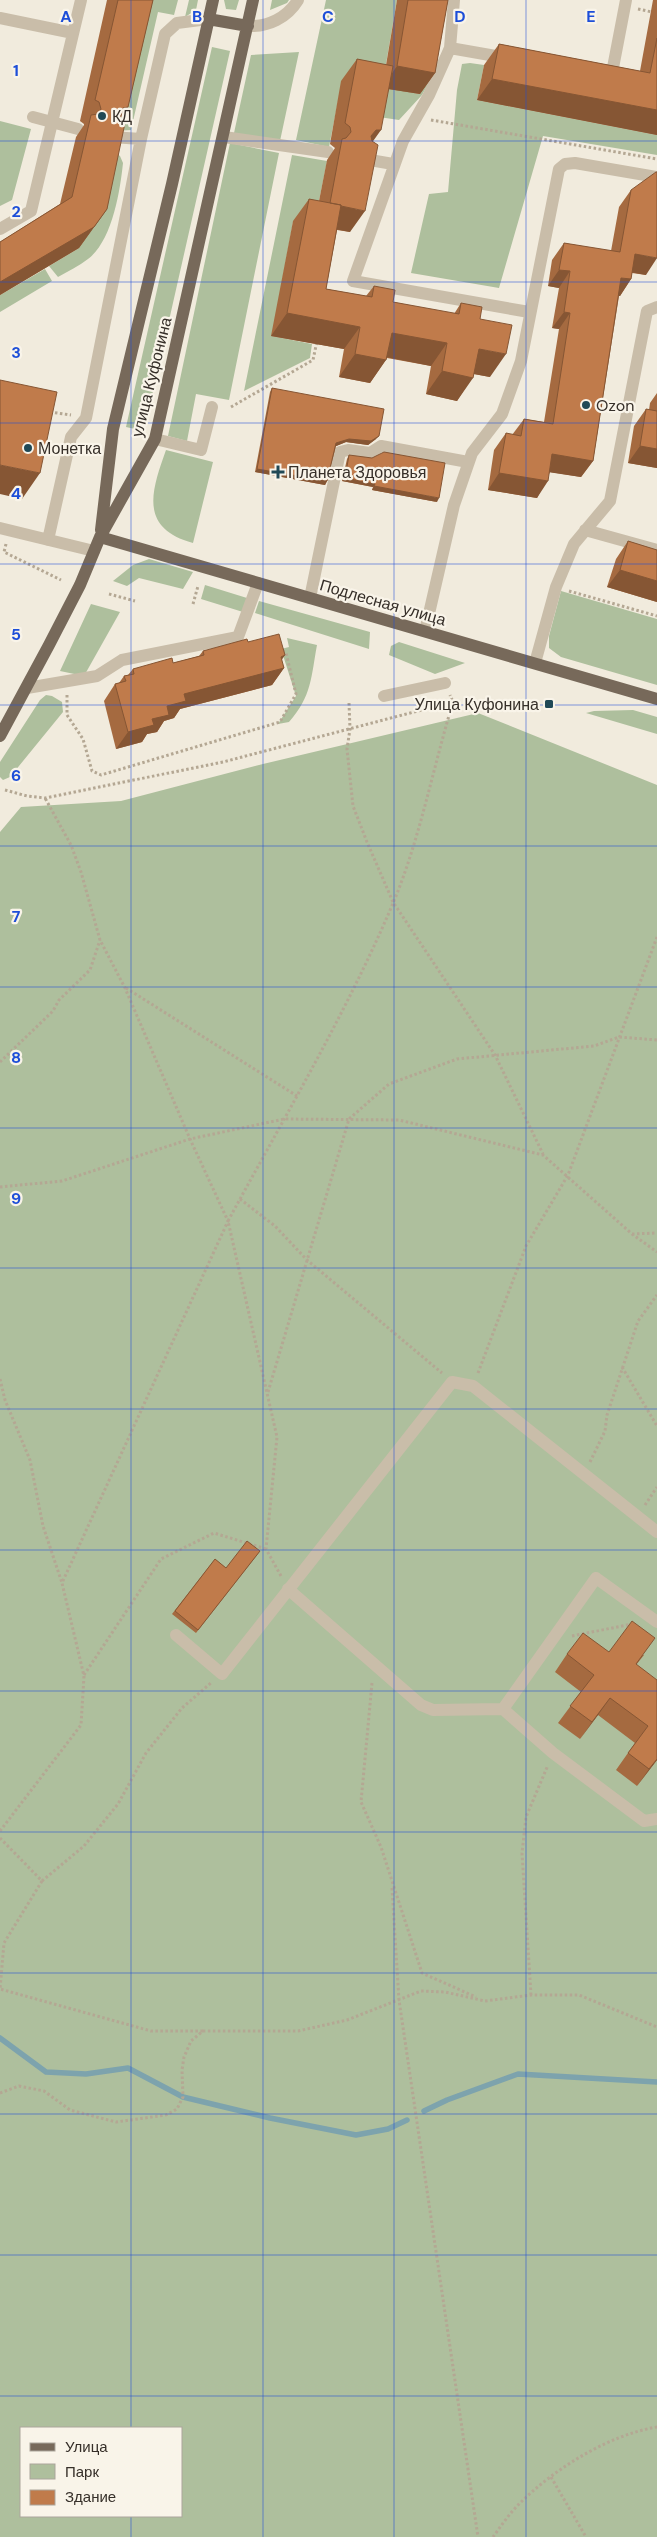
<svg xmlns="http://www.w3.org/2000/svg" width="657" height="2537" viewBox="0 0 657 2537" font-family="'DM Sans',sans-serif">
  <rect width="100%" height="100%" fill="#f1ebdd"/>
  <path fill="#aebf9d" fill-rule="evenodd" d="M142,0H178L174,15L158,12L131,130L113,131Z
    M189,0H198L196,10L185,17Z
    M224,0H239L236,10L226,9Z
    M272,0H289L287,3L270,10Z
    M326,0H397L382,87L420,94L424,71L431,79L422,95L399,120L372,116L342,81L329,147L296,140Z
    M212,47L230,51L144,431L126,427Z
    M299,52L280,141L234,133L251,55Z
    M470,63L484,65L477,100L657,135V155L543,136L499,288L411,273L429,194L448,192L457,90L462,64Z
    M0,121L31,129L12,200L0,206Z
    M230,143L279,153L229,400L196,394L187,441L168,436Z
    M114,152L120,156L123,163C120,192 112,241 88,259C79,266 68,271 58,277L49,266L79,248Z
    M292,155L327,161L314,226L293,222L272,336L312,344L310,358L244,391Z
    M45,269L52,281L0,312V295Z
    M166,450L213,462L193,543C139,528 151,492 166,450Z
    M149,559L193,572L183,589L139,578L127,586L113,581L133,565Z
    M205,585L247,598L243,612L201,599Z
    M561,591L657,619V685L561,657L549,648V636Z
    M259,601L370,632L369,649L255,613Z
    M91,604L120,612L84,676L60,671Z
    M287,638L317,645C311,677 312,696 289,722L278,724L296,696L281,649L289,647Z
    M399,642L465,663L435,674L389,655L391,646Z
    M46,695L52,696L62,702L63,712L10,777L3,780L0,777V762L40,700Z
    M633,710L657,717V734L586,713L594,711Z
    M478,713L657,785V2537H0V832L21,807L121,801L263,764ZM21,2428H181V2516H21Z"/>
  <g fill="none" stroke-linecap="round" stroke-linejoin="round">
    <path stroke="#7da3ad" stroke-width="5.5" d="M0,2038L46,2072L86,2074L128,2068L183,2097L270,2118L356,2135L388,2129L407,2120
      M424,2111L447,2100L518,2074L657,2082"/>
    <path stroke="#b4a793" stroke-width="3" stroke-dasharray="2.5 2.5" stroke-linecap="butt" d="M638,9L652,12
      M431,120L657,159
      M231,407L313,360L317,341
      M50,412L71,415
      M6,544L4,552L61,580
      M569,591L657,616
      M109,594L135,601
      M193,604L198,586
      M67,695V715L83,739L92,771L101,775L280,722L296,694L286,653L279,648
      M349,703L350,729L347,749L353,806L367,842L393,902L495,1055L543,1154
      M5,790L27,796L45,798L223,762L452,702
      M126,988L297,1096
      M0,1062L53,1011L59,1000L90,970L100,940
      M0,1187L62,1181L190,1139L284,1119L399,1120L543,1155L632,1234L657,1252
      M240,1199L275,1226L307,1260L442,1373
      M632,1234L657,1233
      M622,1367L657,1426
      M478,1373L526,1246L568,1175L657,937
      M0,1379L5,1400L30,1460L43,1526L62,1583
      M268,1392L349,1119L389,1084L457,1059L594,1046L619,1037L657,1040
      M590,1462L605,1431L607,1415L638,1321L657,1295
      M645,1505L657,1487
      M281,1576L266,1549L277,1437L228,1221C285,1116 347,1012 394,901C420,838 433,768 453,702L450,695
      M572,1636L632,1624
      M84,1675L161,1559L214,1533L266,1549
      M372,1683L361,1802L381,1847L422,1973L476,1997
      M0,1831L81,1725L84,1676L62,1583L228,1221L190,1139L125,988L100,940L81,872L71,845L45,798
      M0,1838L42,1881L84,1846L118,1804L146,1753L182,1708L212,1682
      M42,1881L4,1943L0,1989L151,2031H203
      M392,1888L399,2000L478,2537
      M531,1995L522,1853L526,1817L548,1765
      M0,2093L19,2086L44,2091L70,2110L116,2122L166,2115L177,2109L183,2097L182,2070L184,2057L191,2041L203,2031H298L347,2020L421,1991L445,1992L485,2001L531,1995H579L657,2027
      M551,2477L586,2537
      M493,2537C501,2526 509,2514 519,2504C554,2469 608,2435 657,2427"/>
    <path stroke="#c9bda9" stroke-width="12" d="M454,0L450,48L429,95L403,141L353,281L529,312
      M0,18L73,33
      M248,26C268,27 287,18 298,0
      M450,48L507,58
      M608,77L611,78L626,0
      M33,117L78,129
      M112,137L141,139L165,34L177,23L208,19
      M224,137L328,152
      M364,159L393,164
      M0,229L31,211L81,0
      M155,439L201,450L212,407
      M0,528L94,551
      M585,530L657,550
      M48,540L71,437L86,418L141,139
      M310,598L340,452L348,450L370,453L381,446L468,462
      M425,631L454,505L472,453L502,414L521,361L559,169L565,164L575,163L657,177
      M535,663L556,587L574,544L610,501L647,311L657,307
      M27,688L97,676L122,660L238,637L258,583
      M384,696L445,683
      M288,1589L421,1705L433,1710L503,1709L553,1753L644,1821L657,1819
      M176,1635L222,1674L452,1382L473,1386L657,1532
      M503,1709L596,1578L657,1622"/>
    <path stroke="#77695a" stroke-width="12" d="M208,19L248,26
      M101,530L113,429L172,184L213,0
      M100,537L657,699
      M0,736L49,645L80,585L100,537L155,439L253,0"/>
  </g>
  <path fill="#a56a40" d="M107,0H153L128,107L120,119L107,209L79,248L0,295V242L60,204L76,137L84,125V124L80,121Z
    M397,0H448L435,73L420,94L388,89L372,141L350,232L337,230L326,289L366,296L374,286L393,302L454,314L461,303L480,319L490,377L474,374L457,401L426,394L431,366L387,358L370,383L339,377L344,349L271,336L293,221L309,199L319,201L327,160L335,148L330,144L341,81L357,59L386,65Z
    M653,0H657V135L477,100L484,65L499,44L640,71Z
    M631,190L646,275L632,273L631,279L620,296H619L593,461L581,477L550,472L537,498L488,490L494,450L506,433L512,435L524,419L544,422L559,329L552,328L559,288L548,286L552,260L564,243L611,251L619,207Z
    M272,388L376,439L368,445L346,442L336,446L327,481L325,485L255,472L270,392Z
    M657,393V468L628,463L634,426L646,409L649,410L650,403Z
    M349,455L437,502L372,490L373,487L342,481L347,459Z
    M628,541L657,550V602L607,587L616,559Z
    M248,642L285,655L281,660L284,668L272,685L180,709L174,718L164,721L157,732L147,734L142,742L116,749L104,701L115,684L119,683L124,676L128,675L133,669L173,663L199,656L203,651Z
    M260,1551L196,1633L172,1614L215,1559L226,1568Z
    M609,1652L644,1655L636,1665L657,1760L637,1786L616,1770L635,1743L598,1715L580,1739L558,1723L581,1692L555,1672L567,1654Z"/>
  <path fill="#865634" d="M397,66L435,73L420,94L382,88Z
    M492,79L657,110V135L477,100Z
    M128,107L113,129L108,130L123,108Z
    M376,130H381L366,151L371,136Z
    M329,204L365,211L350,232L314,225Z
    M107,209L79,248L0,295V282Z
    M635,254L657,258L646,275L624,271Z
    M559,270L570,271L559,288L548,286Z
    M621,278L631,279L620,296L610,294Z
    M564,312L570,313L559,329L552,328Z
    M287,313L360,327L344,349L271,336Z
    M392,333L447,343L431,366L376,355Z
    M479,349L506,354L490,377L463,372Z
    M355,354L386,360L370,383L339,377Z
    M442,371L473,378L457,401L426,394Z
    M379,436L376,439L368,445L346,442L334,447L336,443L349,439Z
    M640,446L657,449V468L628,463Z
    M552,454L593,461L581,477L541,471Z
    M0,465L40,473L22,499L0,494Z
    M257,469L327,481L325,485L255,472Z
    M499,473L548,481L537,498L488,490Z
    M345,478L375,484L373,487L342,481Z
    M374,486L439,498L437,502L372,490Z
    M620,570L657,581V602L607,587Z
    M285,655L274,671L284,668L272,685L180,709L174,718L164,721L157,732L147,734L142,742L116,749L128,732L152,719L167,706L184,694Z
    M610,1698L598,1715L580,1739L592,1722Z
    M657,1759V1760L637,1786L649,1769Z"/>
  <path fill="#c07b4b" stroke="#865634" d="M118,0H153L128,107L123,108L119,114L120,119L125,123L107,209L94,227L0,282V242L72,197L91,115L98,114L101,109L99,102L95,100Z
    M408,0H448L435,73L397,66Z
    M657,38V110L492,79L499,44L650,73Z
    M357,59L393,66L381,130H376L371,136L372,141L378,145L365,211L341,206V205L330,203L342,139L346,138L351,132L350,127L345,123Z
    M656,172H657V258L635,254L631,279L621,278L593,461L552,454L548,481L499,473L506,433L521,436L524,419L553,424L570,313L564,312L570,271L559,270L564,243L620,252L631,190Z
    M309,199L341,205L326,289L372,297L374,286L395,290L393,302L459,314L461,303L482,307L480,319L512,325L506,354L479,349L473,378L442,371L447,343L392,333L386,360L355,354L360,327L287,313Z
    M0,380L57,392L40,473L0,465Z
    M272,388L384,409L379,436L371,441L349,439L336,443L327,481L257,469Z
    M646,409L657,411V449L640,446Z
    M384,452L445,463L439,498L374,486L375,484L345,478L349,455L372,458Z
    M628,541L657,550V581L620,570Z
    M279,634L285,655L281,657L284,668L184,694L186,701L167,706L169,715L152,719L154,725L128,732L115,684L126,681L124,676L134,674L133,669L172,658L173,663L204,655L203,651L247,639L248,642Z
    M247,1541L260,1551L198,1630L175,1611L215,1559L226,1568Z
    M632,1621L655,1638L636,1664L657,1680V1759L649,1769L628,1753L648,1726L610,1698L592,1722L570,1706L594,1675L567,1654L583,1633L609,1652Z"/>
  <path fill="none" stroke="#1d4ed8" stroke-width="1" stroke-opacity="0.55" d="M131,0V2428M263,0V2537M394,0V2537M526,0V2537M0,141H657M0,282H657M0,423H657M0,564H657M0,705H657M0,846H657M0,987H657M0,1128H657M0,1268H657M0,1409H657M0,1550H657M0,1691H657M0,1832H657M0,1973H657M0,2114H657M0,2255H657M0,2396H657M131,2516V2537"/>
  <g fill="#204956" stroke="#f9f4e9" stroke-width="2">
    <circle cx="102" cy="116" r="5"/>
    <circle cx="586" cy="405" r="5"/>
    <circle cx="28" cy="448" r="5"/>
    <path d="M275.5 464.5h5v5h5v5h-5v5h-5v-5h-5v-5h5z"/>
    <rect x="544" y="699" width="10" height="10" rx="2.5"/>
  </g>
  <g text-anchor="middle" stroke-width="4.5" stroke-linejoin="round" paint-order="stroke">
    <g font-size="16" fill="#362f29" stroke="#f9f4e9" text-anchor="start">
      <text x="112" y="122">КД</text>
      <text x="596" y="411">Ozon</text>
      <text x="38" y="454">Монетка</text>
      <text x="288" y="478">Планета Здоровья</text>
      <text x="539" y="710" text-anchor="end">Улица Куфонина</text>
    </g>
    <g font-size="16" fill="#362f29" stroke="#f9f4e9">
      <text transform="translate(151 377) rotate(-76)" y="6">улица Куфонина</text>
      <text transform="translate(383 602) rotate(16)" y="6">Подлесная улица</text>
    </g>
  </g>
  <g font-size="16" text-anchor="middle" font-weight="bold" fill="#1d4ed8" stroke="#f9f4e9" stroke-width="4.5" stroke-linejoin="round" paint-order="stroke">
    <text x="66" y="22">A</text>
    <text x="197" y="22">B</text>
    <text x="328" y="22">C</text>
    <text x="460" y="22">D</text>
    <text x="591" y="22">E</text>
    <text x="16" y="76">1</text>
    <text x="16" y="217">2</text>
    <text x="16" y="358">3</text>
    <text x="16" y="499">4</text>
    <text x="16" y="640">5</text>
    <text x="16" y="781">6</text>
    <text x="16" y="922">7</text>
    <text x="16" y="1063">8</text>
    <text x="16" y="1204">9</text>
  </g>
  <rect x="20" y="2427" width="162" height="90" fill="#f9f4e9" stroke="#aba59c"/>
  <rect x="30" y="2443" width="25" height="8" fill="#77695a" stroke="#aba59c"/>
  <text x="65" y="2452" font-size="15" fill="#362f29">Улица</text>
  <rect x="30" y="2464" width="25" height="15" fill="#aebf9d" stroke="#aba59c"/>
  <text x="65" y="2477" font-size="15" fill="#362f29">Парк</text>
  <rect x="30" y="2490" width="25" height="15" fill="#c07b4b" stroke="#aba59c"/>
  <text x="65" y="2502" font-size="15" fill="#362f29">Здание</text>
</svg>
